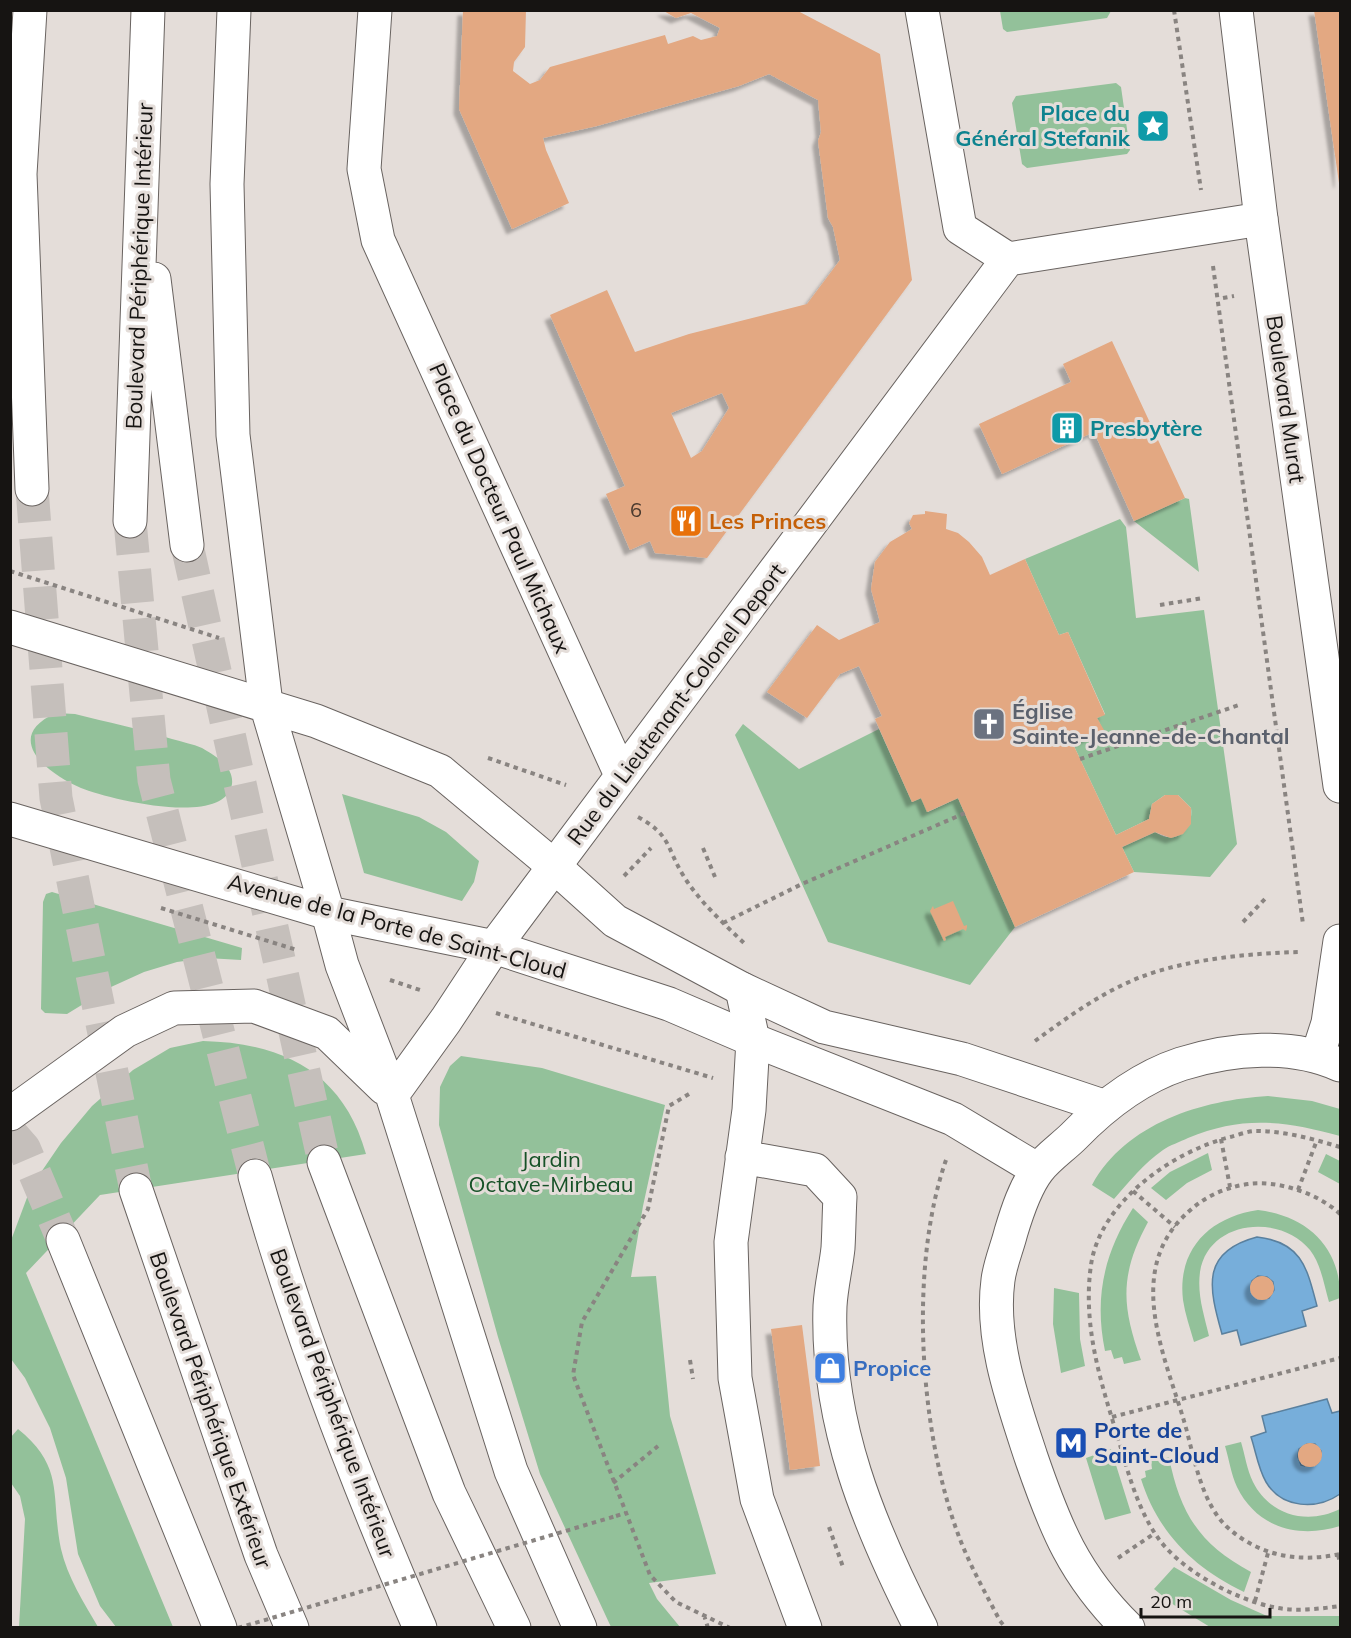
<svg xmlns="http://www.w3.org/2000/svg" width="1351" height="1638" viewBox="0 0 1351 1638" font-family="Mulish,sans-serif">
  <defs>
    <filter id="shadow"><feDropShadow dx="-5.5" dy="5.5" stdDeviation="1.5" flood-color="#0004"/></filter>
  </defs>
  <rect width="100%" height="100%" fill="#e4ddd9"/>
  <path fill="#93c19a" d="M1111,11L1107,18L1007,32L1003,29L1000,11Z
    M1116,83L1121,87L1130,150L1127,154L1027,168L1022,164L1012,103L1016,96Z
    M1185,498L1189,499L1199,572L1134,521Z
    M1120,519L1126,527L1136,618L1204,610L1237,844L1210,877L1134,872L1122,847L1155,832C1175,846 1194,830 1191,808L1178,795H1165L1152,804L1149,819L1116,835L1073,744L1103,730L1097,718L1105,714L1068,632L1059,635L1025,559Z
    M56,713L75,714C107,722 140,729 172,739C182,742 193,744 202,748C216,756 234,767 232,784C225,828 108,799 81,788C46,773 2,737 56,713Z
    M743,724L799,769L879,729L912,802L921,798L928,812L958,798L1015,927L970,985L828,942L735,735Z
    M342,794L419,817L446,832L479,861L474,882L462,901L364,873Z
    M52,892L242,948L241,960L207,958L177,962L144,972L111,987L67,1014L45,1013L41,1009L43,902L46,894Z
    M203,1041C283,1043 343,1072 366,1154L100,1195L26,1273L173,1627H116L100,1606L78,1554L66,1478L50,1428L25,1378L11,1359L10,1243L31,1187L61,1143L92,1106L133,1070L170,1048Z
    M461,1056L542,1068L665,1105L643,1206L631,1277L656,1276L670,1416L716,1574L649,1583L657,1599L680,1627H611L540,1474L498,1337L439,1125L440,1087L450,1066Z
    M1268,1096L1312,1101L1340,1109V1136C1285,1121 1243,1115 1188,1138C1180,1142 1170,1145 1163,1150C1144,1163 1129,1182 1114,1199L1092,1185C1126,1123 1202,1100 1268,1096Z
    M1208,1153L1212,1170L1187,1183L1166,1200L1151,1188L1170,1172Z
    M1326,1154L1340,1161V1184L1318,1172Z
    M1133,1208L1148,1222C1120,1274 1121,1305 1141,1360L1124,1364L1122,1357L1114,1359L1111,1350L1105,1351C1094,1298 1104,1253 1133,1208Z
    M1258,1210C1307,1216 1341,1247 1340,1298L1329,1302C1324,1285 1321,1264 1310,1250C1280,1213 1208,1220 1200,1272C1197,1295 1204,1314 1209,1336L1194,1342C1190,1328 1185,1314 1183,1300C1177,1249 1210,1217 1258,1210Z
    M1054,1288L1079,1293L1080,1339L1085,1366L1061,1373L1053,1324Z
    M18,1429C66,1468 50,1496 61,1549C67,1576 84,1603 98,1627H19L25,1519L20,1496L11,1483V1437Z
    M1241,1442C1245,1455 1247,1470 1253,1482C1270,1516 1308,1525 1340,1509V1526C1299,1539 1257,1528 1237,1487C1231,1474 1229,1459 1225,1446Z
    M1111,1449L1131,1513L1105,1520L1086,1458Z
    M1169,1457C1180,1513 1199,1544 1251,1572L1244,1592C1194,1568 1158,1533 1141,1479L1146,1477L1145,1471L1152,1469L1151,1461Z
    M1174,1567L1231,1600L1267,1616H1340V1627H1210L1174,1605L1154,1589Z"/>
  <path fill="#77aeda" stroke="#5a809e" stroke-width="1.5" fill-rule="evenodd" d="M1257,1237C1302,1242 1307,1268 1317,1306L1302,1311L1306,1326L1241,1345L1237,1330L1222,1334C1209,1288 1200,1252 1257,1237ZM1258,1276L1267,1277L1273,1282L1274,1290L1269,1298C1256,1301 1249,1294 1252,1281Z
    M1327,1399L1332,1413L1340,1411V1494C1317,1510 1282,1509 1266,1482C1258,1468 1256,1452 1251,1437L1266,1432L1262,1416ZM1307,1444H1315L1321,1451C1322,1464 1314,1469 1301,1465L1298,1457L1299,1449Z"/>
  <path fill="#e3a882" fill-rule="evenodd" filter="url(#shadow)" d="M463,10H526L525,47L514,62L513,71L530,84L540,80L550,67L665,35L668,44L693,36L701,40L717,36L720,28L691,13L676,18L662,10H796L880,54L912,280L707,558L655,553L650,541L630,550L606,494L625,486L550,315L607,290L635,352L689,334L807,304L840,260L833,227L828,218L818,141L821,132L818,100L769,74L739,86L597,126L543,138L546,150L569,203L512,229L459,109ZM722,393L729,408L702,451L691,458L671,413Z
    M1314,10H1340V182L1339,183Z
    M1112,341L1185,498L1134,521L1094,432L1002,474L979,424L1071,382L1063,364Z
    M925,511L947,514L946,529L958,533L969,542L982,557L990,575L1025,559L1059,635L1068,632L1105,715L1097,718L1104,730L1073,744L1116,835L1149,819L1152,804L1165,795H1178L1191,808V824L1183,834L1171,838L1155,832L1122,847L1134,872L1015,927L958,798L927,812L921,798L912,802L875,719L882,716L859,666L840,674L807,718L767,692L817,625L839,640L880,622L871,589L875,562L890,542L912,529L909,523L913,515L925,514Z
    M953,901L964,926L967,925V927L966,931L963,929L945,937L946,940L944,941L930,911L933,906L934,909Z
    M1250 1288a12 12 0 1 1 24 0a12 12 0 1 1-24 0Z
    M802,1325L820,1466L790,1470L771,1329Z
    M1298 1455a12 12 0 1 1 24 0a12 12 0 1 1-24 0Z"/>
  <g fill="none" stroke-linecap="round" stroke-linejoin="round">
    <path stroke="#c5bfbb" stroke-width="33" stroke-dasharray="33 16" stroke-linecap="butt" d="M32,489L56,798L136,1190
      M130,521L154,780L255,1176
      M187,545L324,1162
      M10,1132L24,1148L63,1240"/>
    <defs>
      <path id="minor" d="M375,10L364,169L378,240L621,775
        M922,10L960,228L1008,259L1261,219
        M494,947L1008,259
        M742,989L753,1040L749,1110L731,1242L735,1378L757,1499L805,1628
        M742,1157L815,1170L840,1197C839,1214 839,1231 838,1248C836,1267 831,1287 830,1306C826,1423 869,1526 921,1628"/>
      <path id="major" d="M1236,10L1261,219L1340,786
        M10,627L316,721L440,771L555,867L615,921L742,989L824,1027L962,1059L1103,1106
        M266,704L328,913
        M10,819L328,913L494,947L669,1004L753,1040L953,1119L1038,1170
        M1318,1054L1328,1023L1340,941
        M1128,1628C1074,1575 1055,1527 1031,1457C1013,1402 990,1339 998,1280C1000,1264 1007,1248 1011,1232C1017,1212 1025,1187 1038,1170C1048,1157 1063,1147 1074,1136C1105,1104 1139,1078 1181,1064C1232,1048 1292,1043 1340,1065"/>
      <path id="highway" d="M30,10L20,174L32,489
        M234,10L227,184L233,435L266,704
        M154,279L187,545
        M130,521L148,10
        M328,913L342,965L392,1095L511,1471L580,1628
        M392,1095L446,1020L494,947
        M10,1114L125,1031L174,1008L254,1006L327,1033L384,1088
        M324,1162L449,1493L514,1628
        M255,1176C298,1330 356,1481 420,1628
        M136,1190L261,1555L292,1628
        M63,1240L220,1628"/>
    </defs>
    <use href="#minor" stroke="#696360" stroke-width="35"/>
    <use href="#major" stroke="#696360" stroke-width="35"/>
    <use href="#highway" stroke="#696360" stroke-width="35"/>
    <path stroke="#898481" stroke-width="4" stroke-dasharray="4.5 4.5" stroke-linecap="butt" d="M1174,10L1201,190
      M1213,266L1303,924
      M1223,298L1234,296
      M10,571L219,638
      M1160,605L1203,598
      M488,758L566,785
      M1080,759L1239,705
      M638,817C671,835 666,847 683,875C698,900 723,923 744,943
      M703,848L715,877
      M624,876L651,848
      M161,908L297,950
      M1243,922L1265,899
      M723,923L802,884L965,813
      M390,980L420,990
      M496,1013L713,1078
      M1035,1041C1068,1017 1102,992 1141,977C1187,959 1252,953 1301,952
      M689,1094L669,1106L648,1209L582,1322L573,1375L650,1575L676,1602L730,1628
      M1221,1139L1230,1187
      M1340,1147C1313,1139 1285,1131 1256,1131C1248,1131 1238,1135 1230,1137C1172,1152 1100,1202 1091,1265C1083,1321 1098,1373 1114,1425C1126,1463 1134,1502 1156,1535C1178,1569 1234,1599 1273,1607C1295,1612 1318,1609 1340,1606
      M946,1160C909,1266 919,1429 958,1534C969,1564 985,1592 1000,1621L1006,1628
      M1298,1190L1317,1140
      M1133,1191L1175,1227
      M1340,1214C1318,1193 1277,1180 1248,1184C1221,1188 1200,1199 1181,1219C1127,1276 1165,1357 1184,1421C1194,1455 1200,1500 1226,1526C1258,1556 1299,1563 1340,1554
      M690,1360L693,1379
      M1112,1417L1340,1358
      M613,1483L658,1446
      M616,1516L625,1513
      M829,1527L843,1567
      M10,1535V1574
      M1338,1555L1340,1562
      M1118,1558L1155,1533
      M1255,1601L1268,1553
      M704,1615L708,1628"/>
    <use href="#minor" stroke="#fff" stroke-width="33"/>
    <use href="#major" stroke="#fff" stroke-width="33"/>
    <use href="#highway" stroke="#fff" stroke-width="33"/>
    <path stroke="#898481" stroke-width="4" stroke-dasharray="4.5 4.5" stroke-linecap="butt" d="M238,1628L616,1516"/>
  </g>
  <defs>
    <symbol id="sight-square" viewBox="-11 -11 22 22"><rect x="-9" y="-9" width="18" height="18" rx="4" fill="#0f9aa8" stroke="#e4ddd9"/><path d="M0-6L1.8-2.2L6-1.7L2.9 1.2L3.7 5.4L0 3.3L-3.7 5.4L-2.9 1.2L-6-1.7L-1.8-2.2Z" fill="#fff"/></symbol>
    <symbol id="building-square" viewBox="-11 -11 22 22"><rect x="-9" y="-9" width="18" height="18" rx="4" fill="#0f9aa8" stroke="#e4ddd9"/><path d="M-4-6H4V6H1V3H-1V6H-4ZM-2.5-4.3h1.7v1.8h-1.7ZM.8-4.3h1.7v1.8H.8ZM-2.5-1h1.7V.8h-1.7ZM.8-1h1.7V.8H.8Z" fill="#fff"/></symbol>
    <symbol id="restaurant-square" viewBox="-11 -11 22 22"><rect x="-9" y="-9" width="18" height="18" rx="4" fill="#e8710a" stroke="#e4ddd9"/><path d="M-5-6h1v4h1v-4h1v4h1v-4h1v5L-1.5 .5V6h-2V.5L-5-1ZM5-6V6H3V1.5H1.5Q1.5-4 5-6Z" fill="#fff"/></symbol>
    <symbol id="church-square" viewBox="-11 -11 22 22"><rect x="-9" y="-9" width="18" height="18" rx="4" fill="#6b7280" stroke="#e4ddd9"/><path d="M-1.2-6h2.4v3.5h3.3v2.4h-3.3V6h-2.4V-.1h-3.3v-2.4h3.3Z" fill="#fff"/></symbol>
    <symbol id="shop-square" viewBox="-11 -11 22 22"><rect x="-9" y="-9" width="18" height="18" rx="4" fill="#3f7fe0" stroke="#e4ddd9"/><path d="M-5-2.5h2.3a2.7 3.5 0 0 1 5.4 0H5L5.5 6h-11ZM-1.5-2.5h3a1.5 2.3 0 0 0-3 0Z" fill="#fff"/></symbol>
    <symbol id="metro-square" viewBox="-11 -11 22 22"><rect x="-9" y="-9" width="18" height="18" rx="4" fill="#1a4fb4" stroke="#e4ddd9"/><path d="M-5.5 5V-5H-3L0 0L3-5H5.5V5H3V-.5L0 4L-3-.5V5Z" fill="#fff"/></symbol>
  </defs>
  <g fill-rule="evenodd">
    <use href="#sight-square" x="1134" y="107" width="38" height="38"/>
    <use href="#building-square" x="1048" y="409" width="38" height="38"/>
    <use href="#restaurant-square" x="667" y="502" width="38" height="38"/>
    <use href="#church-square" x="970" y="705" width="38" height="38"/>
    <use href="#shop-square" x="811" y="1349" width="38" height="38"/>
    <use href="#metro-square" x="1052" y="1424" width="38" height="38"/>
  </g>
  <g text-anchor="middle" stroke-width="6" stroke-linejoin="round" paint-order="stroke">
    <g font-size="20" fill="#49392e">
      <text x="636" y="517">6</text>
    </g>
    <g font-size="22" font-weight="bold" fill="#0d838f" stroke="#e4ddd9" text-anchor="end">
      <text x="1130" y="121">Place du<tspan x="1130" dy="25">Général Stefanik</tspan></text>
      <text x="1090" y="436" text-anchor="start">Presbytère</text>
    </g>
    <g font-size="22" fill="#161412" stroke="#e4ddd9">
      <text transform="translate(139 266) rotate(-88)" y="8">Boulevard Périphérique Intérieur</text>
      <text transform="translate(1286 399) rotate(82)" y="8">Boulevard Murat</text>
      <text transform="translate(500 508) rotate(66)" y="8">Place du Docteur Paul Michaux</text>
      <text transform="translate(676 704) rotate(-53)" y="8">Rue du Lieutenant-Colonel Deport</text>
      <text transform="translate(397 926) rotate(15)" y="8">Avenue de la Porte de Saint-Cloud</text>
      <text transform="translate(333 1403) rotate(70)" y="8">Boulevard Périphérique Intérieur</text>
      <text transform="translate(211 1410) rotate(71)" y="8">Boulevard Périphérique Extérieur</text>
    </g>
    <g font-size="22" font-weight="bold" fill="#c56008" stroke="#e4ddd9" text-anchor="start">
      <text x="709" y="529">Les Princes</text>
    </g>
    <g font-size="22" font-weight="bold" fill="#5b616d" stroke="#e4ddd9" text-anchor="start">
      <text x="1012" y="719">Église<tspan x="1012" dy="25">Sainte-Jeanne-de-Chantal</tspan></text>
    </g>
    <g font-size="22" fill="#165227" stroke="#e4ddd9">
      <text x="551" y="1167">Jardin<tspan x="551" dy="25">Octave-Mirbeau</tspan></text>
    </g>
    <g font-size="22" font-weight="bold" fill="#366cbe" stroke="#e4ddd9" text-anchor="start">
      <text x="853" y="1376">Propice</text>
    </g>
    <g font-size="22" font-weight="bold" fill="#164399" stroke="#e4ddd9" text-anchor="start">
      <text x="1094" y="1438">Porte de<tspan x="1094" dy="25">Saint-Cloud</tspan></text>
    </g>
  </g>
  <rect width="1351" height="1638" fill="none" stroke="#161412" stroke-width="24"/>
  <path d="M1141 1608v9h129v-9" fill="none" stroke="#161412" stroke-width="3"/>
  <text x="1150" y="1608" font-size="18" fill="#161412" stroke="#e4ddd9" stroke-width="4.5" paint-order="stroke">20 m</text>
</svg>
